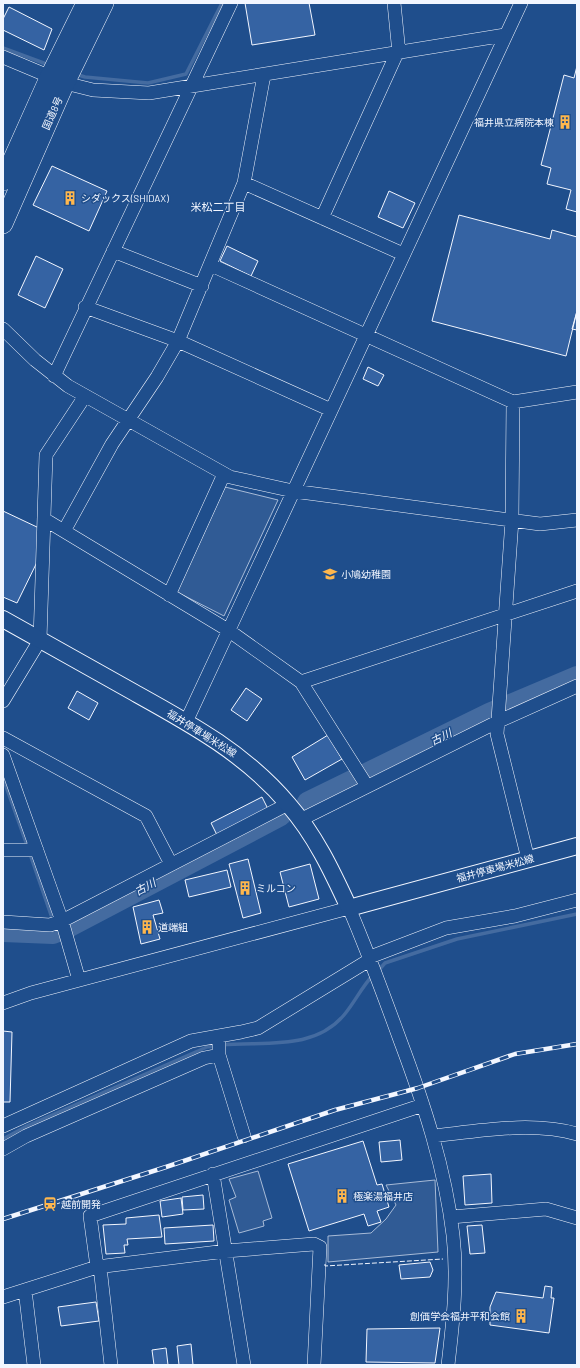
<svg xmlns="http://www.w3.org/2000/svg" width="580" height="1368" viewBox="0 0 580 1368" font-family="Barlow,'Noto Sans JP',sans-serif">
  <rect width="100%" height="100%" fill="#1f4e8c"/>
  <path fill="#305b95" stroke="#a8bbd7" d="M225,487L278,500L224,616L177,592Z
    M258,1171L272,1218L263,1221L264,1226L239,1233L229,1200L236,1197L229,1179Z
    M435,1180L438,1252L328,1262V1236L371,1233L386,1219L396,1205L386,1185Z"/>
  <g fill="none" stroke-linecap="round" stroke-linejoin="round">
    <path stroke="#446ba0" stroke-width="3.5" d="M3,48L49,65
      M75,74L85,77L148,83L186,74L222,3
      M3,778L28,848
      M30,854L51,915
      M378,971L385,963L457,939L577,914
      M222,1045C264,1041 314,1051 344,1015C355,1002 361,988 373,975
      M3,1139L27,1126L207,1047L216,1046"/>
    <path stroke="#446ba0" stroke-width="20" d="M307,802L489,713L577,676
      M3,932L53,934L68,928L281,816"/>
  </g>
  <path fill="#3563a3" stroke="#f2f6ff" d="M245,3H309L315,35L252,45Z
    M9,7L52,29L44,50L3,30V19Z
    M577,66V212L566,209L571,190L547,184L551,168L541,165L564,75L574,78Z
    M52,166L107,191L89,231L33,205Z
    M389,191L415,203L403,228L378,217Z
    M459,215L550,239L552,230L577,237V311L566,356L432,321Z
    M227,246L258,261L251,276L220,261Z
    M36,256L63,269L45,308L18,295Z
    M577,311V330L572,329Z
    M368,367L384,375L378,386L363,379Z
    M3,511L39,528L41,554L17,603L3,597Z
    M246,688L262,699L247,721L231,710Z
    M77,691L98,703L89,720L68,708Z
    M328,735L342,759L305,780L292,757Z
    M262,797L268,809L217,835L211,823Z
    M248,859L261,913L243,918L229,864Z
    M310,864L319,899L289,907L280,872Z
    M227,870L231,887L189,897L185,880Z
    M159,900L163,913L153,915L160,939L141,944L133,907Z
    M3,1031L12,1032L10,1102H3Z
    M400,1140L402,1160L381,1162L379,1142Z
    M363,1141L377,1185L382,1184L389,1207L377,1211L381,1222L368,1226L364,1214L309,1231L288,1164Z
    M491,1174L492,1203L465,1205L463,1176Z
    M203,1195L204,1209L183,1210L182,1197Z
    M181,1198L183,1214L162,1217L160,1201Z
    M159,1215L162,1237L127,1239L128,1245H124L125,1253L106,1254L103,1225L126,1224V1218Z
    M213,1225L214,1241L165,1244L164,1228Z
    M482,1225L485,1253L470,1254L467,1226Z
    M430,1262L433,1270L430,1277L401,1279L399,1265Z
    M545,1286L552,1287L551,1298H554L549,1333L490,1325V1307L496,1292L543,1298Z
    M96,1302L99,1321L61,1326L58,1307Z
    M440,1328L435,1363L366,1362L367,1329Z
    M191,1344L193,1365H179L177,1346Z
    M166,1348L168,1365H154L152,1350Z"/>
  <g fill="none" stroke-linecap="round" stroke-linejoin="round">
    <defs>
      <path id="minor" d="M394,3L399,53
        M3,57L65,83L93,90L149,93L505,35
        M244,183L403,254
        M322,218L397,53
        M113,251L202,286
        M211,265L513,402L577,392
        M85,307L178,341L331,410
        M3,329L35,360L68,386L230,477L293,491L540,524L577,520
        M54,376L231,3
        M513,402L512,520L497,734L528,859
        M44,519L228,630L301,682L367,786
        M64,531L112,444L157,377L178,341L244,183L264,75
        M169,595L224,474
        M301,682L577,591
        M3,701L40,640L46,455L85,396
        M186,722L521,3
        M3,738L146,816L171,864
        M3,755L62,921L79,980
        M300,820L497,722L577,686
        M3,850H37
        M3,922L50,925L62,921L288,804
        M370,957L446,928L515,916L577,900
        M3,1003L31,993L349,908C368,952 384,996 400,1040C424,1104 445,1168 453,1235C458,1279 453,1322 448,1365
        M219,1036V1055L244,1136
        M3,1126L191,1041L241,1032L258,1028L371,959
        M433,1136C479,1131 532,1121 577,1134
        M3,1149L26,1136L204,1058L219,1055
        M213,1174L244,1365
        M451,1217L546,1209L577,1218
        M97,1267L90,1216L423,1105
        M100,1267L111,1365
        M25,1290L34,1365
        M3,1297L97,1267L226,1251L314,1244L320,1247L314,1365"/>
      <path id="major" d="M3,619C47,644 91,668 135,693C191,724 246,754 288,804C315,835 332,871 349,908L577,846"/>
      <path id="highway" d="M3,181L50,76L86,3
        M3,224L65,83L104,3"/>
    </defs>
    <use href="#minor" stroke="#f2f6ff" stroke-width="14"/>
    <use href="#major" stroke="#f2f6ff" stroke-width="18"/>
    <use href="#highway" stroke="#f2f6ff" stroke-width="20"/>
    <use href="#minor" stroke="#1f4e8c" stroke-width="13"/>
    <use href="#major" stroke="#1f4e8c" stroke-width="16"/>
    <use href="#highway" stroke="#1f4e8c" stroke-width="19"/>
    <defs>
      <path id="rail" d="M3,1219L166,1167L335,1110L418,1088L515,1054L577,1044"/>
    </defs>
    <use href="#rail" stroke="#f2f6ff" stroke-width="4.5"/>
    <use href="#rail" stroke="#1f4e8c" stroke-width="3" stroke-dasharray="9" stroke-linecap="butt"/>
    <path stroke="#f2f6ff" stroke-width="1" stroke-dasharray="5 2" stroke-linecap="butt" d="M325,1264V1266L443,1259"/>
  </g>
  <defs>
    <symbol id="building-bare" viewBox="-9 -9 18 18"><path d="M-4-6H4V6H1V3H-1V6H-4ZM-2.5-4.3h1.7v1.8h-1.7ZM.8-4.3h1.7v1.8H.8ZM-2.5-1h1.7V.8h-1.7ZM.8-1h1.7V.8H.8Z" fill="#ffb74d" stroke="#1f4e8c" stroke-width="2.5" paint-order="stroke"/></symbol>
    <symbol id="school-bare" viewBox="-9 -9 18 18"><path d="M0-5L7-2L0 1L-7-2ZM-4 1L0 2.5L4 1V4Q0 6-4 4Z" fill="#ffb74d" stroke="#1f4e8c" stroke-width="2.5" paint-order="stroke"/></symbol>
    <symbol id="station-bare" viewBox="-9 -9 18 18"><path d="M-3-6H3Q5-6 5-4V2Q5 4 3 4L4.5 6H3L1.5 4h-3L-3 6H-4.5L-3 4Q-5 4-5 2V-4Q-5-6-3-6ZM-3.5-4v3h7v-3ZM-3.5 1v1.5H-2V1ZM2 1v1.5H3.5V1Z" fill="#ffb74d" stroke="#1f4e8c" stroke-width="2.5" paint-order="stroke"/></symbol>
  </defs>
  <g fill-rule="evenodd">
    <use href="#building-bare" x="555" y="112" width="20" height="20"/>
    <use href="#building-bare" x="60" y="188" width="20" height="20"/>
    <use href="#school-bare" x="320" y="564" width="20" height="20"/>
    <use href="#building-bare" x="235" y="878" width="20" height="20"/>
    <use href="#building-bare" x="137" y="917" width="20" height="20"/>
    <use href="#building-bare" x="332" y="1186" width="20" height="20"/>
    <use href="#station-bare" x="40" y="1194" width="20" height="20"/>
    <use href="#building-bare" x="511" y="1306" width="20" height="20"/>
  </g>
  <g text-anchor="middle" stroke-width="3" stroke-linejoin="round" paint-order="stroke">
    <g font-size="10" fill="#f2f6ff" stroke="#1f4e8c">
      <text transform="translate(52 113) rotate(-66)" y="4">国道8号</text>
      <text transform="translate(202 733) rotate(32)" y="4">福井停車場米松線</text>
      <text transform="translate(495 868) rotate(-15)" y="4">福井停車場米松線</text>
    </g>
    <g font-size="10" fill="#f2f6ff" stroke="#1f4e8c" text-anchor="start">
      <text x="554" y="126" text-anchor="end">福井県立病院本棟</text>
      <text x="81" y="202">シダックス(SHIDAX)</text>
      <text x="341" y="578">小鳩幼稚園</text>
      <text x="256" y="892">ミルコン</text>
      <text x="158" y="931">道端組</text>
      <text x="353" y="1200">極楽湯福井店</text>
      <text x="61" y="1208">越前開発</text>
      <text x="510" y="1320" text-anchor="end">創価学会福井平和会館</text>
    </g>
    <g font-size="11" fill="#f2f6ff" stroke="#1f4e8c">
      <text x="218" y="211">米松二丁目</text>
    </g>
    <g font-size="11" font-style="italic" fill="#f2f6ff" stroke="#1f4e8c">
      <text transform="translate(441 737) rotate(-26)" y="4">古川</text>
      <text transform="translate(145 887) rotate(-28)" y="4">古川</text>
    </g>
  </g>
  <rect width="580" height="1368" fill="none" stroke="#f2f6ff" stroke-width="8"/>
</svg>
